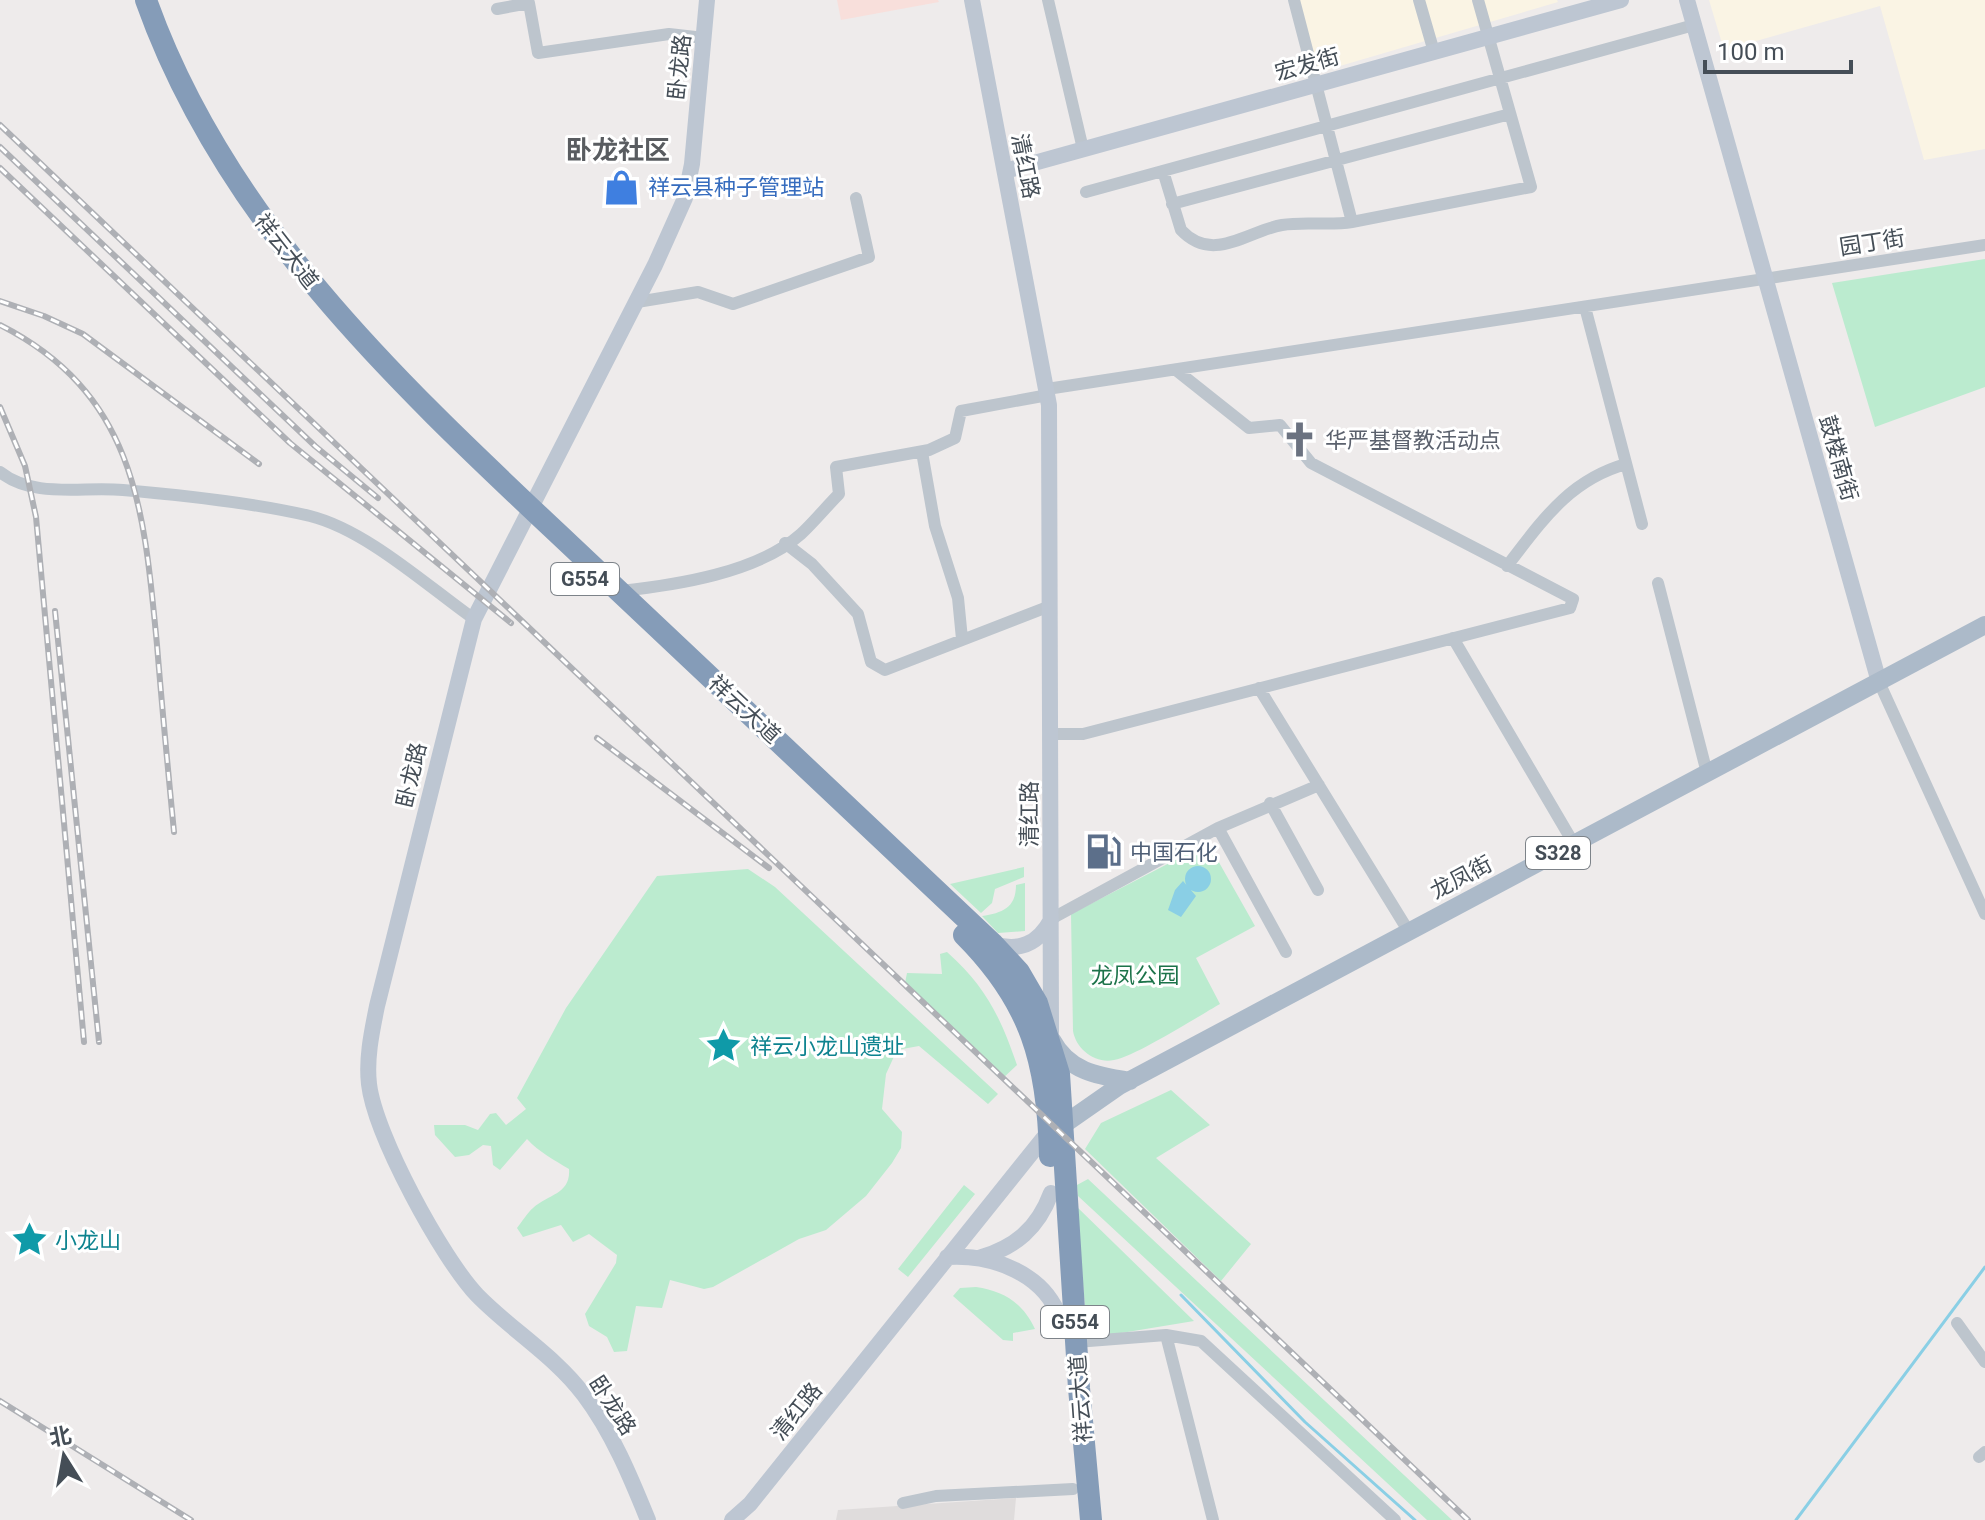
<svg xmlns="http://www.w3.org/2000/svg" width="1985" height="1520" viewBox="0 0 1985 1520" font-family="Roboto,'Noto Sans SC',sans-serif">
  <rect width="100%" height="100%" fill="#eeebeb"/>
  <path fill="#faf4e4" d="M1297,0H1557L1558,2L1316,73Z
    M1709,0H1985V149L1924,160L1880,6L1724,50Z"/>
  <path fill="#dfdcdc" d="M1016,1498L1014,1520H836L838,1510Z"/>
  <path fill="#f8dfdb" d="M837,0H938L939,2L841,20Z"/>
  <path fill="#bbebcf" d="M1985,259V387L1875,427L1832,283Z
    M1208,843L1255,926L1196,958L1220,1004C1197,1017 1136,1056 1114,1060C1095,1064 1076,1049 1073,1031L1071,914Z
    M1024,867V877L995,889L992,903L981,913L950,884Z
    M748,869L775,887L998,1094L988,1104L919,1046L897,1050L886,1074L882,1109L902,1132L901,1148L892,1163L866,1196L826,1230L799,1239L713,1287L704,1289L670,1280L662,1308L636,1306L627,1351L614,1352L607,1337L589,1326L585,1314L616,1263L617,1255L589,1234L573,1242L561,1225L523,1237L517,1228C522,1222 527,1213 533,1208C549,1194 571,1194 569,1169C554,1160 539,1152 527,1139L500,1170L493,1165L491,1146L483,1145L469,1155L455,1157L435,1135L434,1125H465L478,1130L490,1114L496,1113L506,1125L526,1109L517,1098L566,1008L657,876Z
    M1025,883V931L998,933L982,916C1002,913 1016,908 1016,885Z
    M947,952C986,987 1000,1016 1017,1065L1001,1080L904,988L907,973L942,974L940,954Z
    M1171,1090L1210,1125L1156,1158L1251,1244L1221,1281L1085,1149L1101,1123Z
    M1088,1179L1452,1520H1427L1078,1196L1077,1185Z
    M964,1185L975,1194L908,1277L898,1269Z
    M1076,1206L1194,1321L1103,1336L1087,1328Z
    M976,1287C1004,1291 1023,1303 1035,1329L1013,1333V1341L1003,1340L953,1296L960,1288Z"/>
  <path fill="#8acfe5" d="M1185 879a13 13 0 1 1 26 0a13 13 0 1 1-26 0Z
    M1183,881L1196,896L1181,917L1168,910L1175,890Z"/>
  <g fill="none" stroke-linecap="round" stroke-linejoin="round">
    <path stroke="#8acfe5" stroke-width="3" d="M1181,1295L1305,1422L1415,1520
      M1796,1520L1985,1267"/>
    <path stroke="#bdc5cd" stroke-width="12" d="M1048,0L1083,149
      M1294,0L1352,222
      M1419,0L1434,52
      M497,9L529,3L538,53L669,34L704,38
      M1163,171L1181,230C1213,264 1247,231 1282,225C1305,221 1329,226 1352,222L1531,187L1478,0
      M1086,192L1694,25
      M1172,204L1510,114
      M637,302L698,292L733,304L869,257L856,198
      M1585,307L1642,524
      M1047,389L1985,245
      M922,452L935,526L958,598L962,639
      M0,472C34,499 83,486 123,490C181,495 254,503 310,516C366,530 426,585 474,619
      M785,543L812,564L858,614L871,662L885,670L1050,606
      M1507,566C1542,521 1569,480 1626,464
      M1658,583L1707,773
      M620,591C676,585 757,573 801,534C814,522 826,507 839,494L836,467L929,450L955,438L961,411L1048,395
      M1453,638L1574,844
      M1879,682L1985,914
      M1259,688L1409,932
      M1050,734H1083L1570,608L1573,599L1311,463L1280,425L1249,428L1176,370
      M1270,803L1318,890
      M1218,828L1286,952
      M1051,919L1218,828L1319,785
      M1957,1323L1985,1362
      M1166,1335L1213,1520
      M1076,1342L1166,1335L1201,1341L1395,1520
      M1979,1457L1985,1452
      M903,1503L936,1496L1073,1489"/>
    <path stroke="#bdc6d2" stroke-width="16" d="M972,0L1049,405L1051,1035
      M1687,0L1879,682
      M1005,171L1621,0
      M993,944C1019,952 1038,944 1051,920
      M947,1257C993,1254 1045,1274 1060,1319
      M979,1258C1016,1247 1038,1228 1051,1193
      M648,1520C631,1478 612,1432 584,1395C555,1356 511,1330 477,1295C442,1258 375,1135 369,1084C366,1058 372,1031 377,1006L474,619L655,265L685,198L692,164L707,0
      M732,1520L750,1504L1050,1130"/>
    <path stroke="#acbac9" stroke-width="18" d="M1052,1040C1069,1072 1098,1076 1130,1081
      M1053,1132L1119,1086L1985,625"/>
    <path stroke="#859cb8" stroke-width="22" d="M146,0C231,240 426,408 605,578C735,700 864,822 993,944L1019,972L1037,1003L1059,1074L1079,1388L1091,1520
      M964,935C1031,1002 1048,1062 1050,1156"/>
    <defs>
      <path id="rail" d="M0,125L1468,1520
        M0,147L315,446L378,498
        M0,168L290,443L511,623
        M0,301L44,316L83,334L259,464
        M0,325C136,394 144,509 157,645C162,707 168,770 174,832
        M0,407L25,466L36,517L84,1042
        M55,611L99,1042
        M597,738L769,868
        M0,1401L191,1520"/>
    </defs>
    <use href="#rail" stroke="#aeb0b5" stroke-width="6"/>
    <use href="#rail" stroke="#fff" stroke-width="3" stroke-dasharray="9" stroke-linecap="butt"/>
  </g>
  <defs>
    <symbol id="shop-bare" viewBox="-9 -9 18 18"><path d="M-5-2.5h2.3a2.7 3.5 0 0 1 5.4 0H5L5.5 6h-11ZM-1.5-2.5h3a1.5 2.3 0 0 0-3 0Z" fill="#3f7fe0" stroke="#fff" stroke-width="2.5" paint-order="stroke"/></symbol>
    <symbol id="church-bare" viewBox="-9 -9 18 18"><path d="M-1.2-6h2.4v3.5h3.3v2.4h-3.3V6h-2.4V-.1h-3.3v-2.4h3.3Z" fill="#6b7280" stroke="#fff" stroke-width="2.5" paint-order="stroke"/></symbol>
    <symbol id="fuel-bare" viewBox="-9 -9 18 18"><path d="M-5.5-6h7V0h2V4h1.3V-2.5L3-4.5l.8-.8L6-3V5H2.5V1h-1V6h-7ZM-4.2-4.7v3.2H.2V-4.7Z" fill="#5c6f8a" stroke="#fff" stroke-width="2.5" paint-order="stroke"/></symbol>
    <symbol id="sight-bare" viewBox="-9 -9 18 18"><path d="M0-6L1.8-2.2L6-1.7L2.9 1.2L3.7 5.4L0 3.3L-3.7 5.4L-2.9 1.2L-6-1.7L-1.8-2.2Z" fill="#0f9aa8" stroke="#fff" stroke-width="2.5" paint-order="stroke"/></symbol>
  </defs>
  <g fill-rule="evenodd">
    <use href="#shop-bare" x="596" y="162" width="51" height="51"/>
    <use href="#church-bare" x="1274" y="414" width="51" height="51"/>
    <use href="#fuel-bare" x="1078" y="826" width="51" height="51"/>
    <use href="#sight-bare" x="698" y="1020" width="51" height="51"/>
    <use href="#sight-bare" x="4" y="1214" width="51" height="51"/>
  </g>
  <g text-anchor="middle" stroke-width="6" stroke-linejoin="round" paint-order="stroke">
    <g fill="#fff" stroke="#7d8389" stroke-width="2">
      <rect x="551" y="563" width="68" height="32" rx="6"/>
      <rect x="1526" y="837" width="64" height="32" rx="6"/>
      <rect x="1041" y="1306" width="68" height="32" rx="6"/>
    </g>
    <g font-size="20" font-weight="bold" fill="#454e57">
      <text x="585" y="586">G554</text>
      <text x="1558" y="860">S328</text>
      <text x="1075" y="1329">G554</text>
    </g>
    <g font-size="22" fill="#454e57" stroke="#fff">
      <text transform="translate(1307 64) rotate(-16)" y="8">宏发街</text>
      <text transform="translate(679 67) rotate(-84)" y="8">卧龙路</text>
      <text transform="translate(1026 166) rotate(79)" y="8">清红路</text>
      <text transform="translate(1872 242) rotate(-9)" y="8">园丁街</text>
      <text transform="translate(287 251) rotate(52)" y="8">祥云大道</text>
      <text transform="translate(1839 458) rotate(74)" y="8">鼓楼南街</text>
      <text transform="translate(745 709) rotate(43)" y="8">祥云大道</text>
      <text transform="translate(411 775) rotate(-77)" y="8">卧龙路</text>
      <text transform="translate(1029 814) rotate(-90)" y="8">清红路</text>
      <text transform="translate(1461 877) rotate(-28)" y="8">龙凤街</text>
      <text transform="translate(1080 1399) rotate(-94)" y="8">祥云大道</text>
      <text transform="translate(613 1405) rotate(57)" y="8">卧龙路</text>
      <text transform="translate(796 1411) rotate(-51)" y="8">清红路</text>
    </g>
    <g font-size="22" fill="#366cbe" stroke="#fff" text-anchor="start">
      <text x="648" y="195">祥云县种子管理站</text>
    </g>
    <g font-size="22" fill="#5b616d" stroke="#fff" text-anchor="start">
      <text x="1325" y="448">华严基督教活动点</text>
    </g>
    <g font-size="22" fill="#4e5e75" stroke="#fff" text-anchor="start">
      <text x="1130" y="860">中国石化</text>
    </g>
    <g font-size="22" fill="#1c734a" stroke="#fff">
      <text x="1135" y="983">龙凤公园</text>
    </g>
    <g font-size="22" fill="#0d838f" stroke="#fff" text-anchor="start">
      <text x="750" y="1054">祥云小龙山遗址</text>
      <text x="55" y="1248">小龙山</text>
    </g>
    <g font-size="26" font-weight="bold" fill="#595c60" stroke="#fff">
      <text x="618" y="159">卧龙社区</text>
    </g>
  </g>
  <g transform="translate(64 1456) rotate(349)" stroke="#ffffff" stroke-width="6" paint-order="stroke">
  <path d="M0-6L14 30L0 20L-14 30Z" fill="#454e57"/>
  <text y="-12" font-size="22" font-weight="bold" text-anchor="middle" fill="#454e57">北</text>
  </g>
  <path d="M1705 60v12h146v-12" fill="none" stroke="#454e57" stroke-width="4"/>
  <text x="1717" y="60" font-size="24" fill="#454e57" stroke="#ffffff" stroke-width="6" paint-order="stroke">100 m</text>
</svg>
